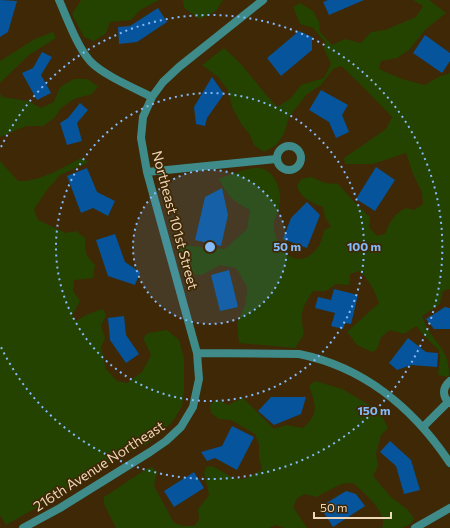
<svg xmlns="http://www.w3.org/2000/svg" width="450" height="528" viewBox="0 0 450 528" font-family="Commissioner,sans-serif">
  <rect width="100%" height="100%" fill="#3e2806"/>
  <path fill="#244301" d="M81,0H159L140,10L131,20L110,22L106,33L94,41L84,37L72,14Z
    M183,0H223L216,11L200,19L184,8Z
    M413,0H429L446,13L426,29L409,50L397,58L381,61L379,69L402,79L425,85L438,77L450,73V289L443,291L440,304L422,316C424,320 425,325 427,328C438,346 450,352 449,377L438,375L440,359L439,350L431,343L416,326L404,334L390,330L381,337L377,349L372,352L357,345L347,332L379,303C374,290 369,279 359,271L350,274L349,285L336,284L326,291H313C301,309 300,314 304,334L295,348L239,343L237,323L246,303L247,287L236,268L220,265L202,275L184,274L178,245L225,249L247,229L250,210C231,200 229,197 219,179C228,175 247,168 257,168C273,167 282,189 280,202C278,219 269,219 277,240C285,260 304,267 318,247C321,243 323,235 324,230L331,227L325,217L323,207C311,202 301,199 297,186L301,179L311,177L325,183L338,184L357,205L370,217L369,227L377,236L385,234C390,221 394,214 406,208L414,210L423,204L422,192L413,174L406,153L373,164H345L344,158L386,129L392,117L360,84L341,66L333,69L321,85L307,94L289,117L284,134L276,145L264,152L254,145L250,135L240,122L232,107L228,90L218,77L202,65L224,48L240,63L268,97L277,107L290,99L301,85L324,78L331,64L324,49L325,42L313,28L300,24L293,7L300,3L313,11L319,22L320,32L332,45L345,39L361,43L371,32L385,30L416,17L423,6Z
    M53,32L56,38L29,55L0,83V61L35,39Z
    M74,79H87L98,86L92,94L74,99L61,108L54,118L43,126H26L0,137V93L2,97L28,101L41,108L54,102L60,87Z
    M81,158L89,162L60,175L47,190L34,209L38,220L66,233L76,231L85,238C85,251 85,256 95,265L93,278L74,280L73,291L80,301L72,316L76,321L86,315L103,309L106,315L101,326L105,338L101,347L106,369L117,381L127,383L142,372L151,355L143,338L148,333L167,330L179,340L184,359V390L182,406L173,421L161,433L147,444L130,451L66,491L6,525L0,515V161L18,181C40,182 62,168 81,158Z
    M315,381L342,389L373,407L381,414L388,428L381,435L376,454L378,466L373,476L391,497L407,509L414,518L412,523L402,528H382C389,513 363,492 353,483L341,484L316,497L305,494L297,498L293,507L307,528H285L276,525L269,528H116L104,504V497L146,469L152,467L157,472L154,486L174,523L183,526H194L199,520L198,509L209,495L204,473L206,467L212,466C236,478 237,487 262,469L259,458V444L255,434L231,420L219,419L211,413L210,405L214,401H220L228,405L243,398L274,429L286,425L303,428C319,414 316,405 309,386Z"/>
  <path fill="#06549b" d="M0,0L17,1L8,32L0,37Z
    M328,0H364L329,15L323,2Z
    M158,8L167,22L137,42L119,44L118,27L130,26Z
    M299,31L312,37V50L281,76L267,58Z
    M425,35L450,53V61L442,73L413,53Z
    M42,52L52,57L41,75L51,93L37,100L22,73L33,68Z
    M212,77L224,94L207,118L205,126L196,124L194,107Z
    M321,90L348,105L342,115L349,132L336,138L329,122L309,110Z
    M80,103L88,110L77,123L82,141L67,145L60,123L68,118Z
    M376,167L395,180L375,211L356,199Z
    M87,168L97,192L115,201L108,216L93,208L81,213L67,176Z
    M222,188L228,215L221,246L195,240L205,197Z
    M307,202L320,215L307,248L283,239L291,218Z
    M115,234L125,262L140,272L135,285L108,276L96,240Z
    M229,270L238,307L220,311L211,275Z
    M334,289L358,295L351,324L345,323L343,329L331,326L335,313L315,308L318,297L331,300Z
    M445,307L450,308V329H434L426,319Z
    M124,316L126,335L139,354L126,363L110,340L108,318Z
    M408,338L426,352L438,353L437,367L411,365L397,370L389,363Z
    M271,397H306L301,414L274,425L258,411Z
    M232,426L254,437L237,470L215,458L207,461L201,452L222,446Z
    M390,441L411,460L420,490L404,494L396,466L380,452Z
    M194,472L204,488L174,507L164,491Z
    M346,491L356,494L365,506L333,527L320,507Z"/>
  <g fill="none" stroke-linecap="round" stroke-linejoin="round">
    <path stroke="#3e8b89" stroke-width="8" d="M59,0C67,18 77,46 90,61C103,75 134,88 152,97
      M277 158a12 12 0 1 1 24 0a12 12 0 1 1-24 0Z
      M147,172L276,159
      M197,353L299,354C364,367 414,409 450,463
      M450,381C442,388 442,397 450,403
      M423,427L448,402
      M23,528L60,508L150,452L166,441L181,427L193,407L199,379L197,353L147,172L141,138L143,117L152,97L163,82L179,67L263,0
      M415,528L450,508"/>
  </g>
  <circle cx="210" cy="247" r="77" fill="#85bbfb" fill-opacity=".12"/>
  <g fill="none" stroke="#85bbfb" stroke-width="2" stroke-dasharray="2 4">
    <circle cx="210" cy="247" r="77"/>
    <circle cx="210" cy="247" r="154"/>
    <path d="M1 147A232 232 0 1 1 1 347"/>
  </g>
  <g text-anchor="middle" stroke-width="3.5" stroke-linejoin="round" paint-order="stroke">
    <g font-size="14" fill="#eed6b8" stroke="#3e2806">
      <text transform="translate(175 220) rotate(75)" y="5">Northeast 101st Street</text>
      <text transform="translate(99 466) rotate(-33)" y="5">216th Avenue Northeast</text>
    </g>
  </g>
  <circle cx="210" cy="247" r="6" fill="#85bbfb" stroke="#3e2806" stroke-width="2"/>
  <g font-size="12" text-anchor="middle" font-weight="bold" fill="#85bbfb" stroke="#3e2806" stroke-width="3.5" stroke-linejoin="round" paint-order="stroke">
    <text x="287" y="251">50 m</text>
    <text x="364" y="251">100 m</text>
    <text x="374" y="415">150 m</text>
  </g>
  <path d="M314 512v6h77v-6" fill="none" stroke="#eed6b8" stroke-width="2"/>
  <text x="320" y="512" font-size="12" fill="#eed6b8" stroke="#3e2806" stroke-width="3" paint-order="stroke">50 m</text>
</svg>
